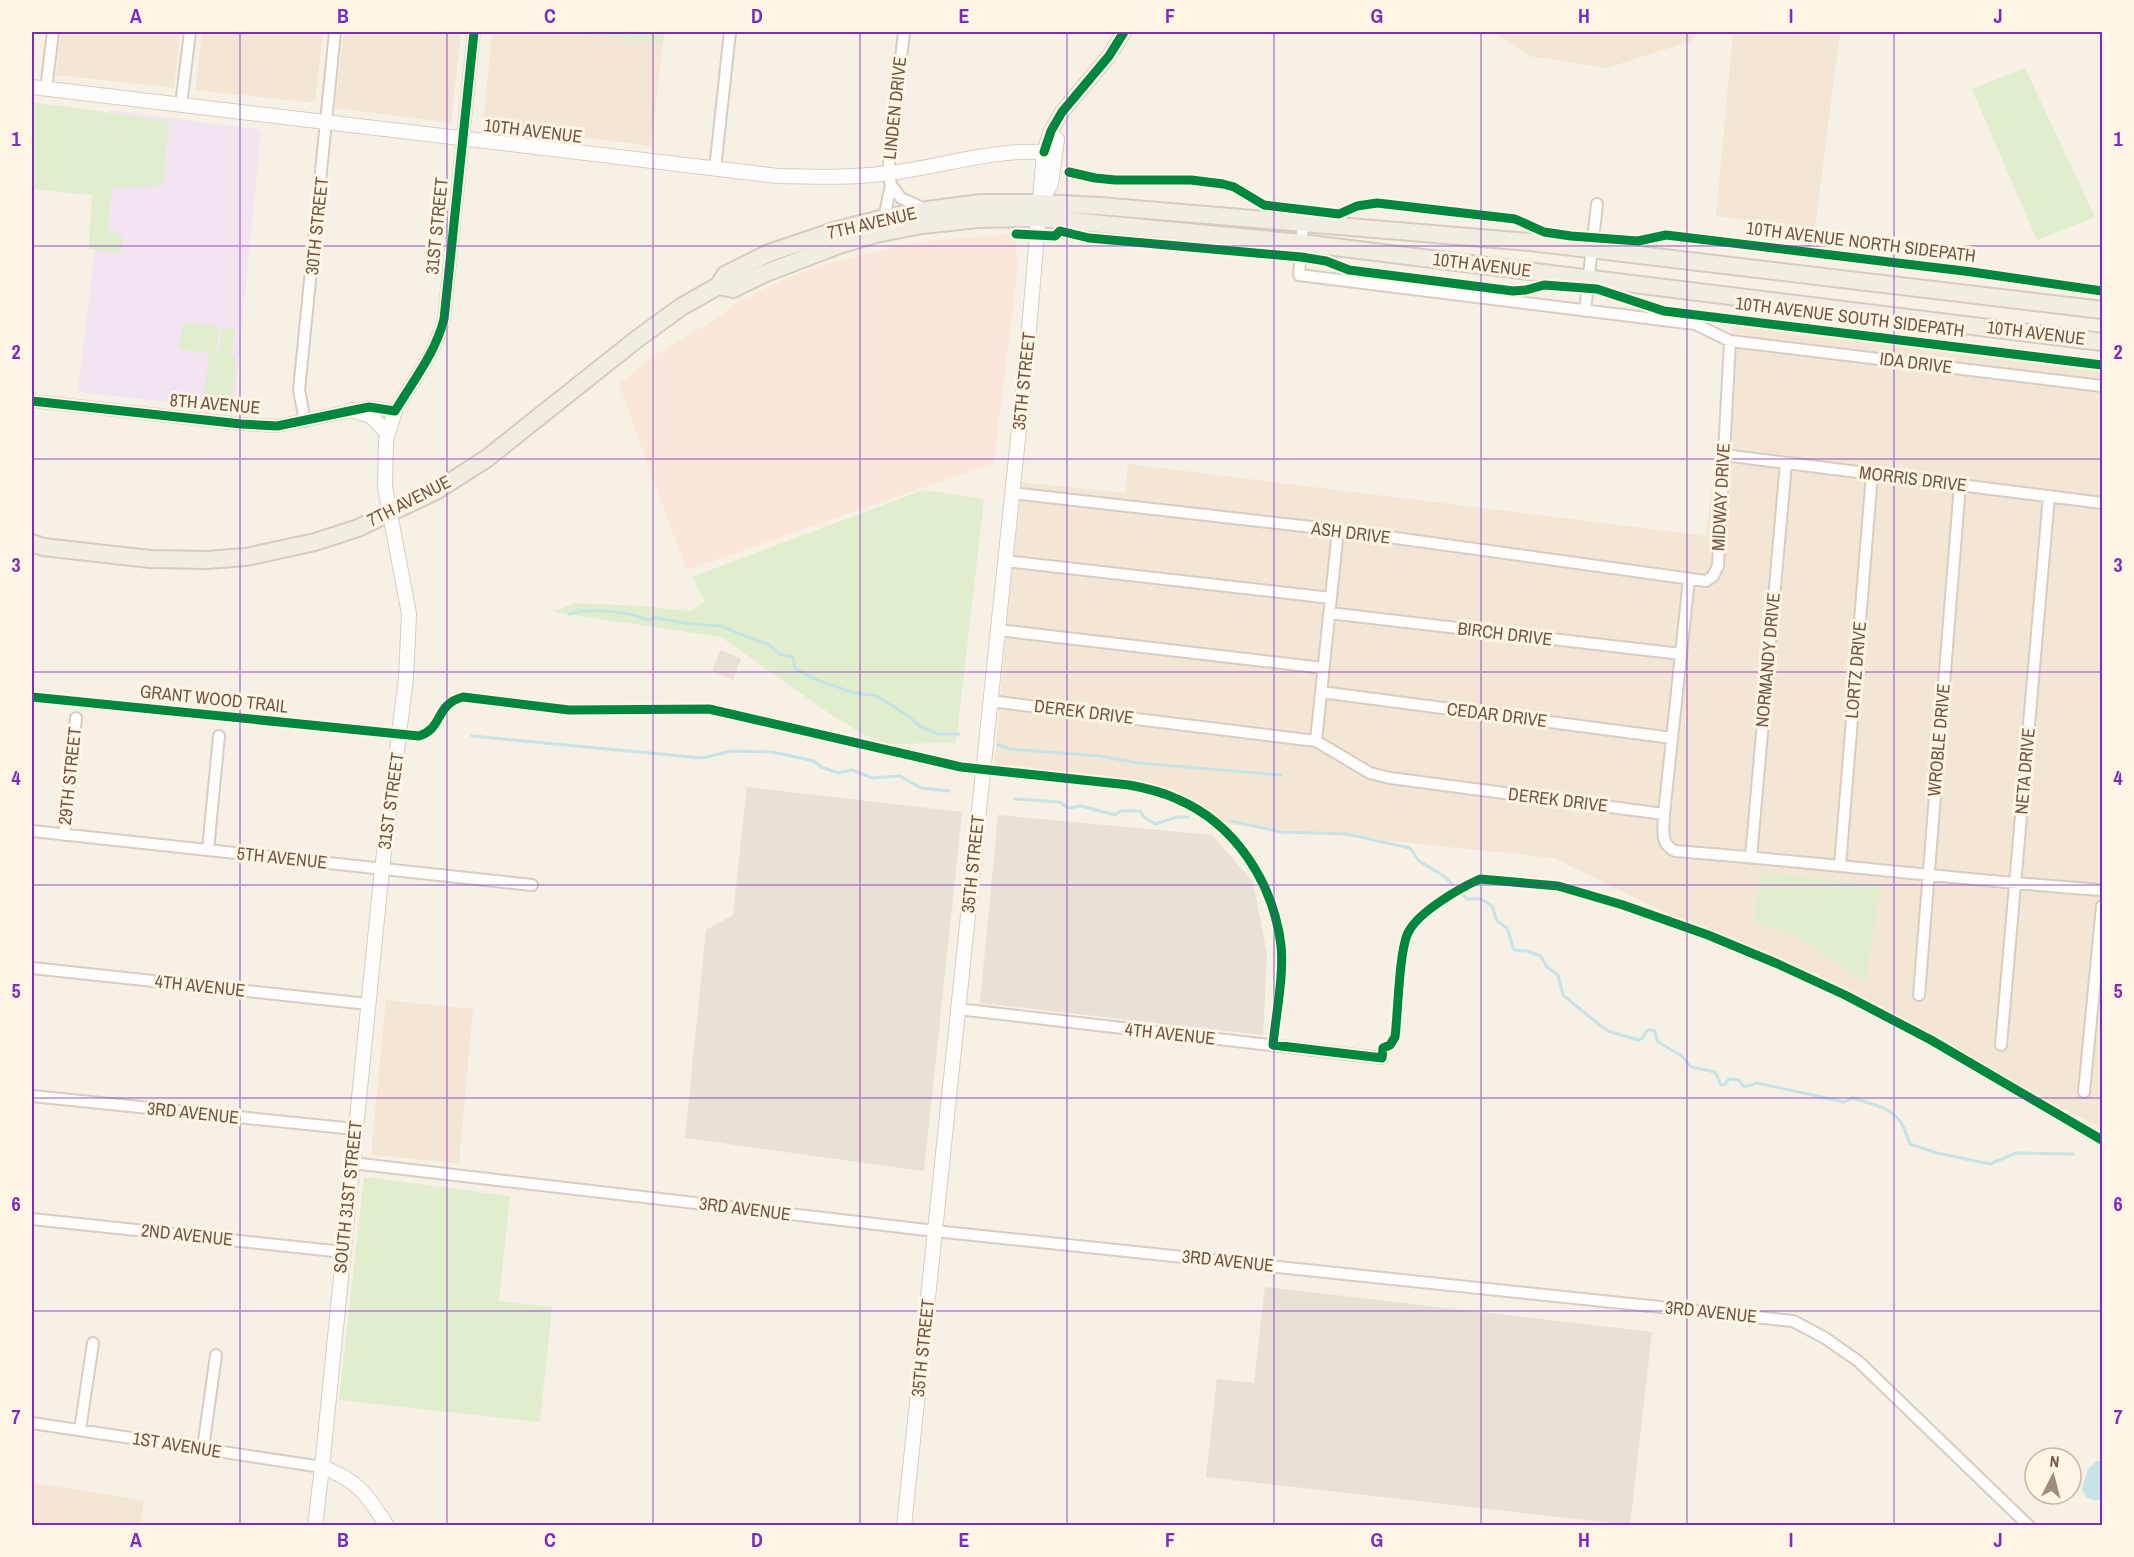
<svg xmlns="http://www.w3.org/2000/svg" width="2134" height="1557" viewBox="0 0 2134 1557" font-family="'Archivo Narrow',sans-serif">
  <rect width="100%" height="100%" fill="#f6f0e5"/>
  <path fill="#f3e6d4" d="M61,32H180L174,88L56,75Z
    M202,32H323L315,103L195,90Z
    M344,32H461L451,123L335,108Z
    M492,32H559L663,43L651,146L483,125Z
    M1493,32H1700L1689,42L1606,68L1529,56Z
    M1733,32H1840L1815,229L1716,216Z
    M1732,325L2102,371V1128L1554,858L1216,823L1179,799L1154,790L1129,785L994,766L1020,482L1125,493L1128,464L1706,536Z
    M386,1000L473,1009L459,1163L371,1155Z
    M32,1483L144,1500L141,1525H32Z"/>
  <path fill="#fbe7d9" d="M1014,234L1018,265L994,463L686,570L619,384L650,358L714,320L739,301L792,276L822,265L901,245L947,239Z"/>
  <path fill="#e9e0d6" d="M721,650L741,659L733,680L712,671Z
    M747,787L962,812L924,1171L685,1138L706,930L733,915Z
    M998,815L1212,835L1253,882L1267,954L1263,1035L980,1003Z
    M1265,1287L1652,1332L1630,1525L1206,1477L1217,1379L1254,1383Z"/>
  <path fill="#f2e4f1" d="M111,110L261,130L234,409L78,392Z"/>
  <path fill="#e0eece" d="M559,32H664L663,43Z
    M2025,68L2095,217L2037,240L1972,89Z
    M32,102L169,121L163,185L112,188L108,230L122,235L121,254L89,249L92,195L32,189Z
    M183,322L219,327L216,354H218L222,327L235,329L231,356L236,357L232,401L204,397L209,353L179,349Z
    M923,490L984,499L956,743L880,744L833,716L721,637L553,612L574,603L641,606L691,611L705,602L692,577Z
    M1760,872L1881,886L1865,982L1795,935L1754,923Z
    M364,1177L510,1196L499,1301L552,1307L540,1422L339,1400Z"/>
  <path fill="#c6e4e8" d="M2097,1461H2102V1498L2095,1501L2086,1497L2082,1489L2088,1469Z"/>
  <g fill="none" stroke-linecap="round" stroke-linejoin="round">
    <path stroke="#c6e4e8" stroke-width="3" d="M569,614C590,608 628,611 648,620L655,618L693,624L720,626L769,645L779,654L793,657L795,668L812,678L851,692L877,696L908,716L921,727L938,734H959
      M472,736L702,758L732,751L772,752L814,761L821,767L838,773L852,770L873,778L900,776L921,788L949,791
      M998,745L1010,749L1099,756L1139,763L1281,775
      M1015,799L1060,802L1068,808L1081,806L1115,815L1121,811H1140L1145,818L1155,824L1177,817H1188
      M1231,821L1281,832L1346,834L1410,848L1419,861L1444,876L1467,899H1481L1492,906L1497,921L1507,928L1514,950L1527,951L1541,956L1547,967L1558,975L1563,995L1592,1019L1608,1031L1638,1040L1643,1038L1647,1030H1654L1658,1042L1682,1056L1691,1067L1715,1072L1721,1085H1724L1729,1079L1739,1080L1744,1087L1757,1083L1844,1102L1853,1098C1870,1104 1889,1106 1900,1121C1905,1127 1907,1137 1910,1144L1937,1153L1990,1164L2016,1153L2073,1154"/>
    <defs>
      <path id="minor" d="M46,89L53,32
        M181,105L190,32
        M715,169L730,32
        M891,185L901,198L927,210
        M884,218L891,185L888,173L904,32
        M1303,224L1299,275L1695,324L1730,341L2102,386
        M1585,311L1597,204
        M32,401L241,424L277,426L369,407L395,411C413,381 435,354 444,319L474,32
        M305,421L299,390L335,32
        M1724,455L2102,503
        M1012,493L1338,530L1706,581L1713,576L1718,566L1730,341
        M1005,561L1331,598
        M1689,579L1664,814C1664,829 1659,843 1675,851C1818,862 1960,880 2102,890
        M1329,613L1681,654
        M998,630L1323,668
        M1321,692L1672,738
        M990,701L1316,741L1370,773L1390,778L1664,814
        M1316,741L1338,530
        M32,831L532,885
        M64,835L76,718
        M208,850L219,736
        M1751,857L1786,463
        M1840,866L1872,474
        M32,968L368,1004
        M1919,995L1960,485
        M958,1009L1382,1058
        M2001,1045L2049,496
        M2084,1092L2102,906
        M32,1096L355,1129
        M352,1163L935,1231L1793,1321L1825,1338L1858,1361L2029,1526
        M32,1219L343,1252
        M32,1423L322,1467
        M80,1430L93,1343
        M203,1448L216,1355"/>
      <path id="tertiary" d="M32,87L778,176C815,177 852,178 889,173C941,167 991,149 1044,152
        M1041,201L1051,184L1057,139
        M351,410L371,416L388,434
        M322,1467C358,1480 367,1495 387,1526
        M315,1526L322,1467L382,869L406,678L409,614L385,487L386,440L395,411
        M904,1526L1027,353L1044,152L1051,131L1062,112L1109,56L1124,32"/>
      <path id="primary" d="M718,286L733,289L766,273L839,245L876,234L922,225L978,219L1039,218L1302,243L2102,342
        M32,543L43,547L150,559L207,560L246,557L315,542L358,528L436,491L486,459L637,339L681,307L718,286L725,275L769,253L834,231L884,218L927,210L981,203H1040L1099,206L1530,242L2102,310"/>
    </defs>
    <use href="#minor" stroke="#d7cdc3" stroke-width="14"/>
    <use href="#tertiary" stroke="#d7cdc3" stroke-width="16"/>
    <use href="#primary" stroke="#d5cbc2" stroke-width="20"/>
    <use href="#minor" stroke="#fefdfb" stroke-width="10"/>
    <use href="#tertiary" stroke="#fefdfb" stroke-width="14"/>
    <use href="#primary" stroke="#f2ede2" stroke-width="16"/>
    <defs>
      <path id="cycleway" d="M1044,152L1051,131L1062,112L1109,56L1124,32
        M1069,172L1095,178L1115,180H1191L1223,184L1234,187L1264,205L1339,214L1357,206L1377,203L1515,219L1544,232L1571,236L1638,241L1666,235L1972,272L2102,291
        M1016,234L1055,236L1060,231L1089,238L1301,257L1326,261L1349,270L1513,291L1526,290L1544,285L1597,289L1664,311L2102,365
        M32,401L241,424L277,426L369,407L395,411C413,381 435,354 444,319L474,32
        M32,697L419,736C443,729 435,704 463,697L569,710L709,709L961,767L1129,785C1146,788 1162,792 1177,799C1236,824 1273,883 1281,945C1284,977 1276,1013 1273,1045L1382,1058L1383,1048L1390,1045L1395,1037C1398,1014 1399,947 1409,931C1420,911 1460,888 1480,879L1558,886L1623,905L1708,935L1778,964L1845,995L1931,1040L2102,1140"/>
    </defs>
    <use href="#cycleway" stroke="#fff5e5" stroke-width="13"/>
    <use href="#cycleway" stroke="#00873e" stroke-width="9"/>
  </g>
  <path fill="none" stroke="#7b2cbf" stroke-width="1.5" stroke-opacity="0.55" d="M240,32V1526M447,32V1526M653,32V1526M860,32V1526M1067,32V1526M1274,32V1526M1481,32V1526M1687,32V1526M1894,32V1526M32,246H2102M32,459H2102M32,672H2102M32,885H2102M32,1098H2102M32,1311H2102"/>
  <g text-anchor="middle" stroke-width="6" stroke-linejoin="round" paint-order="stroke">
    <g font-size="18" fill="#755744" stroke="#fff5e5">
      <text transform="translate(895 108) rotate(-84)" y="6">LINDEN DRIVE</text>
      <text transform="translate(533 131) rotate(7)" y="6">10TH AVENUE</text>
      <text transform="translate(872 223) rotate(-13)" y="6">7TH AVENUE</text>
      <text transform="translate(317 226) rotate(-84)" y="6">30TH STREET</text>
      <text transform="translate(437 226) rotate(-84)" y="6">31ST STREET</text>
      <text transform="translate(1861 242) rotate(7)" y="6">10TH AVENUE NORTH SIDEPATH</text>
      <text transform="translate(1482 265) rotate(7)" y="6">10TH AVENUE</text>
      <text transform="translate(1850 317) rotate(7)" y="6">10TH AVENUE SOUTH SIDEPATH</text>
      <text transform="translate(2036 333) rotate(7)" y="6">10TH AVENUE</text>
      <text transform="translate(1916 363) rotate(7)" y="6">IDA DRIVE</text>
      <text transform="translate(1024 381) rotate(-84)" y="6">35TH STREET</text>
      <text transform="translate(215 404) rotate(5)" y="6">8TH AVENUE</text>
      <text transform="translate(1913 479) rotate(7)" y="6">MORRIS DRIVE</text>
      <text transform="translate(1721 497) rotate(-87)" y="6">MIDWAY DRIVE</text>
      <text transform="translate(409 501) rotate(-27)" y="6">7TH AVENUE</text>
      <text transform="translate(1351 533) rotate(7)" y="6">ASH DRIVE</text>
      <text transform="translate(1505 634) rotate(7)" y="6">BIRCH DRIVE</text>
      <text transform="translate(1768 660) rotate(-85)" y="6">NORMANDY DRIVE</text>
      <text transform="translate(1856 670) rotate(-85)" y="6">LORTZ DRIVE</text>
      <text transform="translate(214 699) rotate(6)" y="6">GRANT WOOD TRAIL</text>
      <text transform="translate(1084 712) rotate(7)" y="6">DEREK DRIVE</text>
      <text transform="translate(1497 715) rotate(7)" y="6">CEDAR DRIVE</text>
      <text transform="translate(1939 740) rotate(-85)" y="6">WROBLE DRIVE</text>
      <text transform="translate(2025 771) rotate(-85)" y="6">NETA DRIVE</text>
      <text transform="translate(70 776) rotate(-84)" y="6">29TH STREET</text>
      <text transform="translate(1558 800) rotate(7)" y="6">DEREK DRIVE</text>
      <text transform="translate(391 801) rotate(-82)" y="6">31ST STREET</text>
      <text transform="translate(282 858) rotate(6)" y="6">5TH AVENUE</text>
      <text transform="translate(973 864) rotate(-84)" y="6">35TH STREET</text>
      <text transform="translate(200 986) rotate(6)" y="6">4TH AVENUE</text>
      <text transform="translate(1170 1034) rotate(6)" y="6">4TH AVENUE</text>
      <text transform="translate(193 1113) rotate(6)" y="6">3RD AVENUE</text>
      <text transform="translate(348 1197) rotate(-84)" y="6">SOUTH 31ST STREET</text>
      <text transform="translate(745 1209) rotate(7)" y="6">3RD AVENUE</text>
      <text transform="translate(187 1235) rotate(6)" y="6">2ND AVENUE</text>
      <text transform="translate(1228 1261) rotate(6)" y="6">3RD AVENUE</text>
      <text transform="translate(1711 1312) rotate(6)" y="6">3RD AVENUE</text>
      <text transform="translate(923 1348) rotate(-84)" y="6">35TH STREET</text>
      <text transform="translate(177 1445) rotate(9)" y="6">1ST AVENUE</text>
    </g>
  </g>
  <rect width="2134" height="1557" fill="none" stroke="#fff5e5" stroke-width="66"/>
  <g transform="translate(2053 1476) rotate(6)"><circle r="28" fill="#fff5e5" stroke="#c8b6a5" stroke-width="1.5"/>
  <path d="M0-4.5L10 22L0 15L-10 22Z" fill="#a28d7c"/>
  <text y="-9" font-size="16" font-weight="bold" text-anchor="middle" fill="#755744">N</text>
  </g>
  <rect x="33" y="33" width="2068" height="1491" fill="none" stroke="#7b2cbf" stroke-width="2"/>
  <g font-size="20" text-anchor="middle" font-weight="bold" fill="#7b2cbf">
    <text x="136" y="23">A</text>
    <text x="343" y="23">B</text>
    <text x="550" y="23">C</text>
    <text x="757" y="23">D</text>
    <text x="964" y="23">E</text>
    <text x="1170" y="23">F</text>
    <text x="1377" y="23">G</text>
    <text x="1584" y="23">H</text>
    <text x="1791" y="23">I</text>
    <text x="1998" y="23">J</text>
    <text x="16" y="146">1</text>
    <text x="2118" y="146">1</text>
    <text x="16" y="359">2</text>
    <text x="2118" y="359">2</text>
    <text x="16" y="572">3</text>
    <text x="2118" y="572">3</text>
    <text x="16" y="785">4</text>
    <text x="2118" y="785">4</text>
    <text x="16" y="998">5</text>
    <text x="2118" y="998">5</text>
    <text x="16" y="1211">6</text>
    <text x="2118" y="1211">6</text>
    <text x="16" y="1424">7</text>
    <text x="2118" y="1424">7</text>
    <text x="136" y="1547">A</text>
    <text x="343" y="1547">B</text>
    <text x="550" y="1547">C</text>
    <text x="757" y="1547">D</text>
    <text x="964" y="1547">E</text>
    <text x="1170" y="1547">F</text>
    <text x="1377" y="1547">G</text>
    <text x="1584" y="1547">H</text>
    <text x="1791" y="1547">I</text>
    <text x="1998" y="1547">J</text>
  </g>
</svg>
